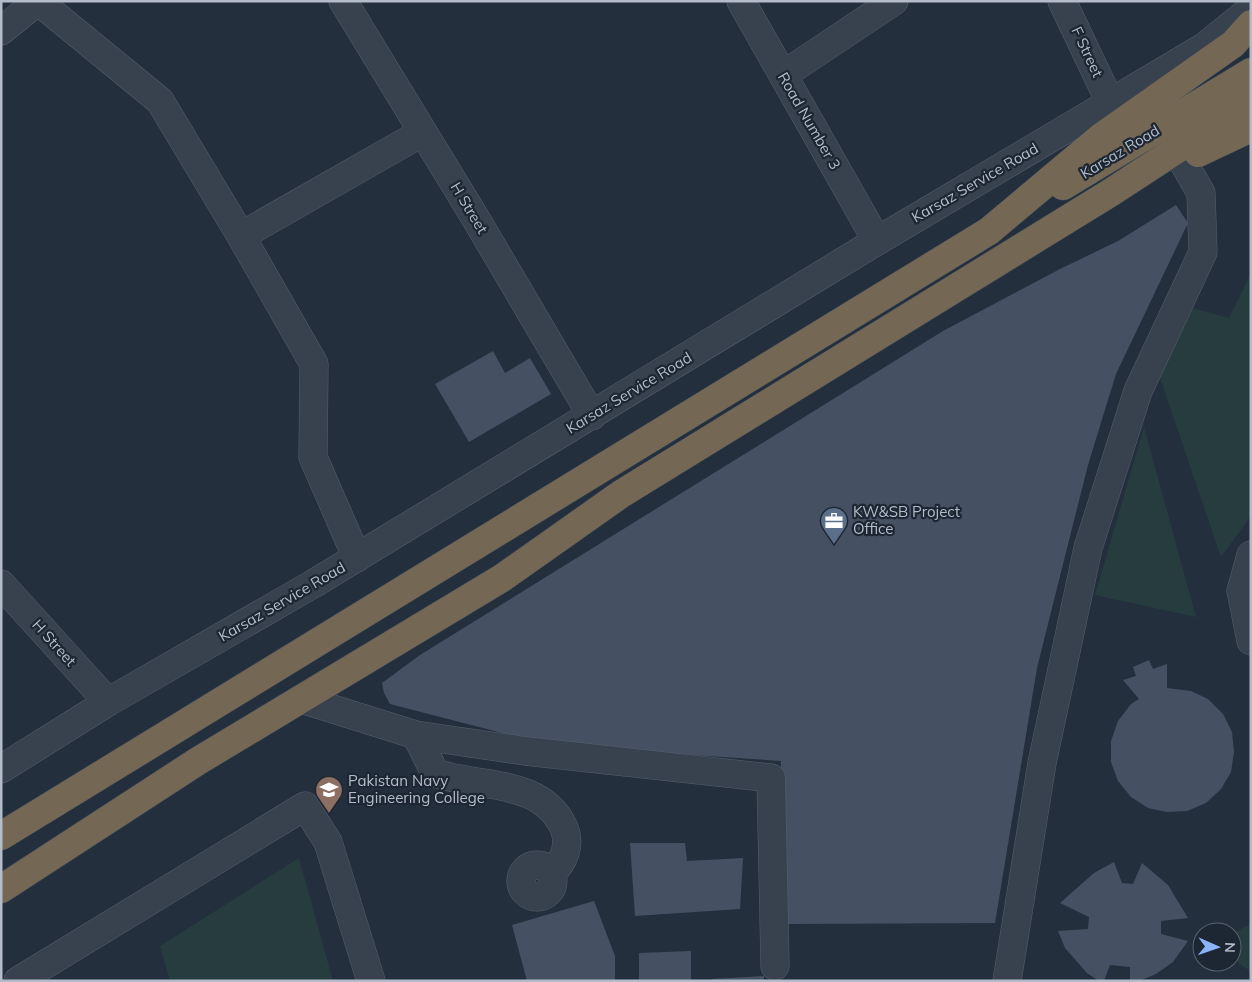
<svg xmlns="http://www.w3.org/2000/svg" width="1252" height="982" viewBox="0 0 1252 982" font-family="Mulish,sans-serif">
  <rect width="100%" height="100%" fill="#242f3e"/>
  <path fill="#263c3f" d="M1251,273V516L1221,557L1160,378L1189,307L1229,318Z
    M1144,427L1196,617L1095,595Z
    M299,858L333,981H170L160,946Z
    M1251,925V970H1250C1227,962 1224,930 1251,925Z"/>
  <path fill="#455162" d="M1176,205L1188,223L1116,374L1088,465L1058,584L1037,668L995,923L787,924L780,787L781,761L572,747L514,736L390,704L384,693L382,683L420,655L943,331L1062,268L1118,241Z
    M493,351L505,373L530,358L551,394L469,442L435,384Z
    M1149,660L1153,669L1167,664V688L1191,691L1208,699L1223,714L1232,732L1234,752L1231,772L1221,789L1206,803L1187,811L1167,812L1148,808L1131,797L1118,781L1111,762V741L1118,721L1131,704L1139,699L1123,680L1136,676L1133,667Z
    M630,843H685L687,861L743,858L740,909L635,916Z
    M1114,862L1122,883L1133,884L1142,863L1168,885L1188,918L1161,921V934L1188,941L1173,962L1156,974L1139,981H1130V967L1110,965L1104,981H1099L1087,973L1065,948L1058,931L1088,929L1089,917L1060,903L1094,873Z
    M594,901L615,956V981H527L512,925Z
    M691,951V981H639V953Z
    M764,976V981H712V979Z"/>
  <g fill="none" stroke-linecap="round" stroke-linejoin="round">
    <defs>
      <path id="minor" d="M38,1L160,101L241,236L314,364L313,457L357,558
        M343,1L476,219L592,416
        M741,1L877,241
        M1062,1L1111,104
        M1,31L38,1
        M783,75L894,1
        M241,236L423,132
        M1251,555L1241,591L1251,641
        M1,584L108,702
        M301,699L416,735L525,751L771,778L775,966
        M416,735L435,773C478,788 542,778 564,828C571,845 564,861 552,873
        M1,769L108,702L313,584L877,241L1204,47L1251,9
        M521 881a16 16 0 1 1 32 0a16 16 0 1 1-32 0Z
        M18,981L305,806L328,842L371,981
        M1007,981L1042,763L1088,548L1138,391L1203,252L1201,193L1182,160"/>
      <path id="highway" d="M1198,153L1251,128
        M1063,186L1251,72
        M1,836L989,231L1101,137L1233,44L1251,24
        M1,889L198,761L502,578L621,494L1110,193L1251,101"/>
    </defs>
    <use href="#minor" stroke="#565f6c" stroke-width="29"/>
    <use href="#highway" stroke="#434c59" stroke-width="29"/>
    <use href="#minor" stroke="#38414e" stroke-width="28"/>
    <use href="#highway" stroke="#746855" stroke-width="28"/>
  </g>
  <defs>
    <symbol id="office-pin" viewBox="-11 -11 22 30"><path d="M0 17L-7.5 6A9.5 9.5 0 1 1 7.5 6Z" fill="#5c6f8a" stroke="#1d2633"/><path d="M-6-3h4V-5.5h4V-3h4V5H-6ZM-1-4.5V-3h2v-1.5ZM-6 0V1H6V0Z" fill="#fff"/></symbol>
    <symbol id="university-pin" viewBox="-11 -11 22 30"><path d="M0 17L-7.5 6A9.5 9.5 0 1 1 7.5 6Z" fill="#8d6e63" stroke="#1d2633"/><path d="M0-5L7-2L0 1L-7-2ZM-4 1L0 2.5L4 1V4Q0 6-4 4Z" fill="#fff"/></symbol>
  </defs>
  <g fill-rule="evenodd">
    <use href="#office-pin" x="818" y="505" width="32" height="43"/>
    <use href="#university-pin" x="313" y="774" width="32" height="43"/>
  </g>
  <g text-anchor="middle" stroke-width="4.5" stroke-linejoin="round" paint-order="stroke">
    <g font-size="15" fill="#b4bcc9" stroke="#1d2633">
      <text transform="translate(1087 52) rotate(65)" y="5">F Street</text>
      <text transform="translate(809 121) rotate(60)" y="5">Road Number 3</text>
      <text transform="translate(1120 152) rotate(-31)" y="5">Karsaz Road</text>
      <text transform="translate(975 183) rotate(-30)" y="5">Karsaz Service Road</text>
      <text transform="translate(469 208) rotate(59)" y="5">H Street</text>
      <text transform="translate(629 393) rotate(-31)" y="5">Karsaz Service Road</text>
      <text transform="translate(282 602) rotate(-30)" y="5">Karsaz Service Road</text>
      <text transform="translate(54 643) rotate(48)" y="5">H Street</text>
    </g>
    <g font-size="15" fill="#b4bcc9" stroke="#1d2633" text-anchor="start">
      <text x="853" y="517">KW&amp;SB Project<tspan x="853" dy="17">Office</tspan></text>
      <text x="348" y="786">Pakistan Navy<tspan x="348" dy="17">Engineering College</tspan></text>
    </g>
  </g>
  <rect width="1252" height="982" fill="none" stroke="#b4bcc9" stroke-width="5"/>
  <g transform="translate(1217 947) rotate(92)"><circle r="24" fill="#1d2633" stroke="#59626f"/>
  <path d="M0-4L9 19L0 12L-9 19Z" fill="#8ab4f8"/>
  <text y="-8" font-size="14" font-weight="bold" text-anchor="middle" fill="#b4bcc9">N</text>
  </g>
</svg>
